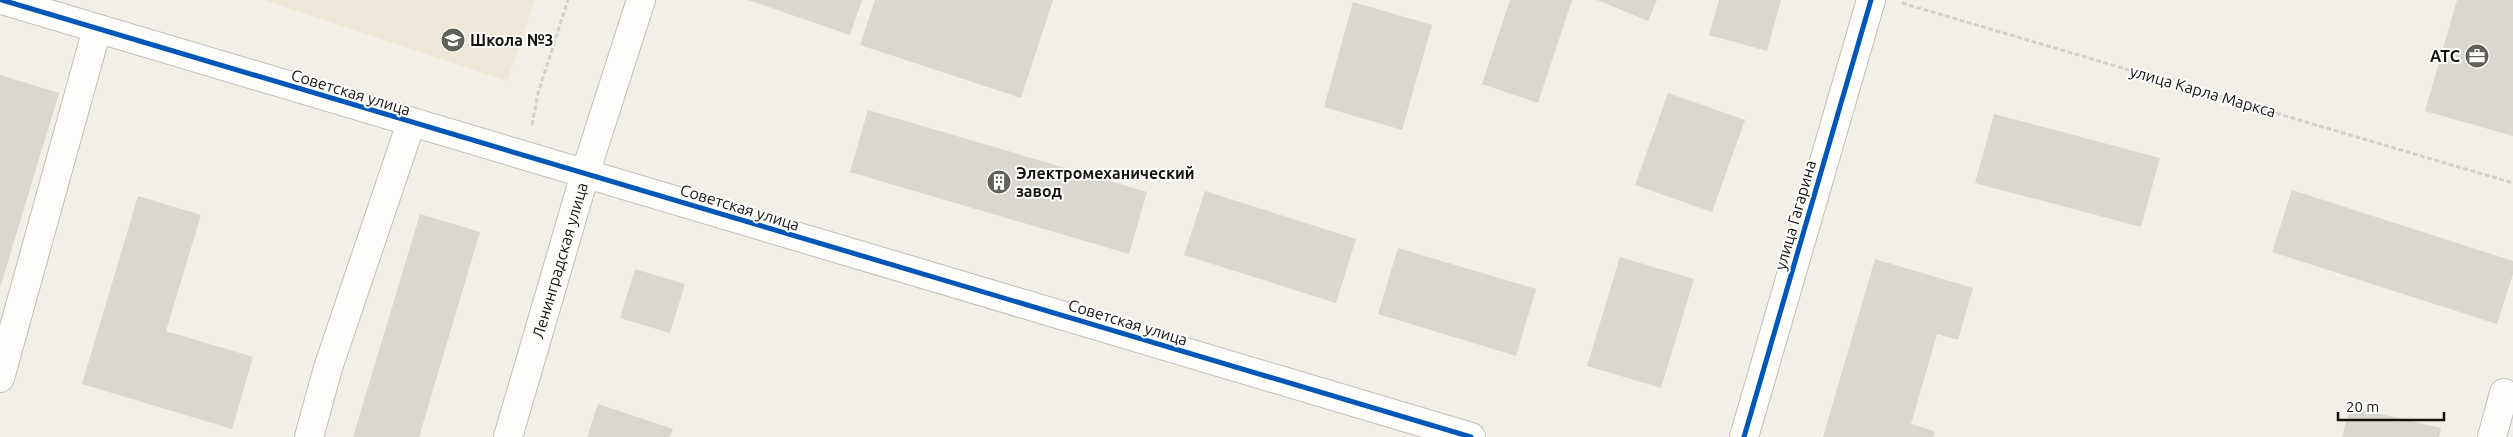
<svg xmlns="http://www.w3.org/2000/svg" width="2513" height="437" viewBox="0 0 2513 437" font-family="Ubuntu,sans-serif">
  <rect width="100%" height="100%" fill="#f2efe8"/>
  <path fill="#ede7d8" d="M264,0H535L507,81Z"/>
  <path fill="#dad6d0" d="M748,0H862L850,35Z
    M875,0H1053L1021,98L860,45Z
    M1510,0H1572L1538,103L1482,84Z
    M1597,0H1657L1648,21Z
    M1719,0H1781L1767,51L1709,35Z
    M2457,0H2513V136L2425,111Z
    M1353,2L1432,25L1402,130L1324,107Z
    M0,75L59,93L0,288Z
    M1668,93L1745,120L1712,212L1635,185Z
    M868,110L1147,192L1129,254L850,172Z
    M1994,114L2160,158L2141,227L1975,183Z
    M2292,190L2513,261V274L2497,324L2272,252Z
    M1205,191L1356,239L1336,303L1184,255Z
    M138,196L201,215L166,331L253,357L232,429L82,384Z
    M420,214L480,232L419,437H353Z
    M1398,248L1536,289L1516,356L1378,314Z
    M1620,257L1694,279L1661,388L1587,366Z
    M1875,259L1973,288L1958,340L1937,334L1911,424L1935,431L1933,437H1823Z
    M635,269L685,284L670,333L620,318Z
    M598,404L673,429L670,437H587Z
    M2350,407L2441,428L2439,437H2342Z"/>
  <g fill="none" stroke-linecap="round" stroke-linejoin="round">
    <defs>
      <g id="minor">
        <path d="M2,0L1471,437"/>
        <path d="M0,378L97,29"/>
        <path d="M309,437L328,368L411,123"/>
        <path id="s1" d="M508,437L585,174L641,0"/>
        <path d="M1744,437L1871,0"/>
        <path d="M2492,437L2504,393"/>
      </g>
    </defs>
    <use href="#minor" stroke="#c2bfba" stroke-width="30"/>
    <path stroke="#d3d1cf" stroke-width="3" stroke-dasharray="5 2.5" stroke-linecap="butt" d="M1902,3L2513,183
      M532,125L538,93L568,0"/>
    <use href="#minor" stroke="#fdfdfc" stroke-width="28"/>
    <defs>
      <path id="cycleway" d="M2,0L1471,437
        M1744,437L1871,0"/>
    </defs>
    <use href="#cycleway" stroke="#fff" stroke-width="8"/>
    <use href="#cycleway" stroke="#0057b8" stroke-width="5"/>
  </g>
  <defs>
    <symbol id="school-disc" viewBox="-11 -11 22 22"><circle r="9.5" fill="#62605a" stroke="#fff"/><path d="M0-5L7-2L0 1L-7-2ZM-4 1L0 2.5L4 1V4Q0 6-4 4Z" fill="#fff"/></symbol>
    <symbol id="office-disc" viewBox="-11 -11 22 22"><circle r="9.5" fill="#62605a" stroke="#fff"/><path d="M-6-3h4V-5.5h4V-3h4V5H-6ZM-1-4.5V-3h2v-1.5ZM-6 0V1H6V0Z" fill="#fff"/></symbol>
    <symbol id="building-disc" viewBox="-11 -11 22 22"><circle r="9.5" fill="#62605a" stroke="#fff"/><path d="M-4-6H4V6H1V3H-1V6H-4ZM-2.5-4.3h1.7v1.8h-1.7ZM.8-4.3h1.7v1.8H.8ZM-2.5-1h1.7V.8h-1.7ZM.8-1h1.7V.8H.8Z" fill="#fff"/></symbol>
  </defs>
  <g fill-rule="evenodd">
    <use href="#school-disc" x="439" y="26" width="28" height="28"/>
    <use href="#office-disc" x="2463" y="42" width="28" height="28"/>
    <use href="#building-disc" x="985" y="168" width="28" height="28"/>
  </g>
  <g text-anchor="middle" stroke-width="4" stroke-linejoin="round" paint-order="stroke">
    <g font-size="16" font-weight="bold" fill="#15130e" stroke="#fff" text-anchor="start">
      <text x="470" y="46">Школа №3</text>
      <text x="2460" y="62" text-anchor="end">АТС</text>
      <text x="1016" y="179">Электромеханический<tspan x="1016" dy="18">завод</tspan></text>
    </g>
    <g font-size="16" fill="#15130e" stroke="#fff">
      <text transform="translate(2203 91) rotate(16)" y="6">улица Карла Маркса</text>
      <text transform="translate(351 92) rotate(17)" y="6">Советская улица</text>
      <text transform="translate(740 207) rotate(17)" y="6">Советская улица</text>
      <text transform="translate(1795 215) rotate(-74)" y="6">улица Гагарина</text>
      <text dy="6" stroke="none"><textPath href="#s1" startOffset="184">Ленинградская улица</textPath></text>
      <text transform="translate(1128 322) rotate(17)" y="6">Советская улица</text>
    </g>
  </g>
  <path d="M2338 412v8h106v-8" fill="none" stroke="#15130e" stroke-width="2.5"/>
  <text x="2346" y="412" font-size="15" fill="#15130e" stroke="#ffffff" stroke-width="4" paint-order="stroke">20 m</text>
</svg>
